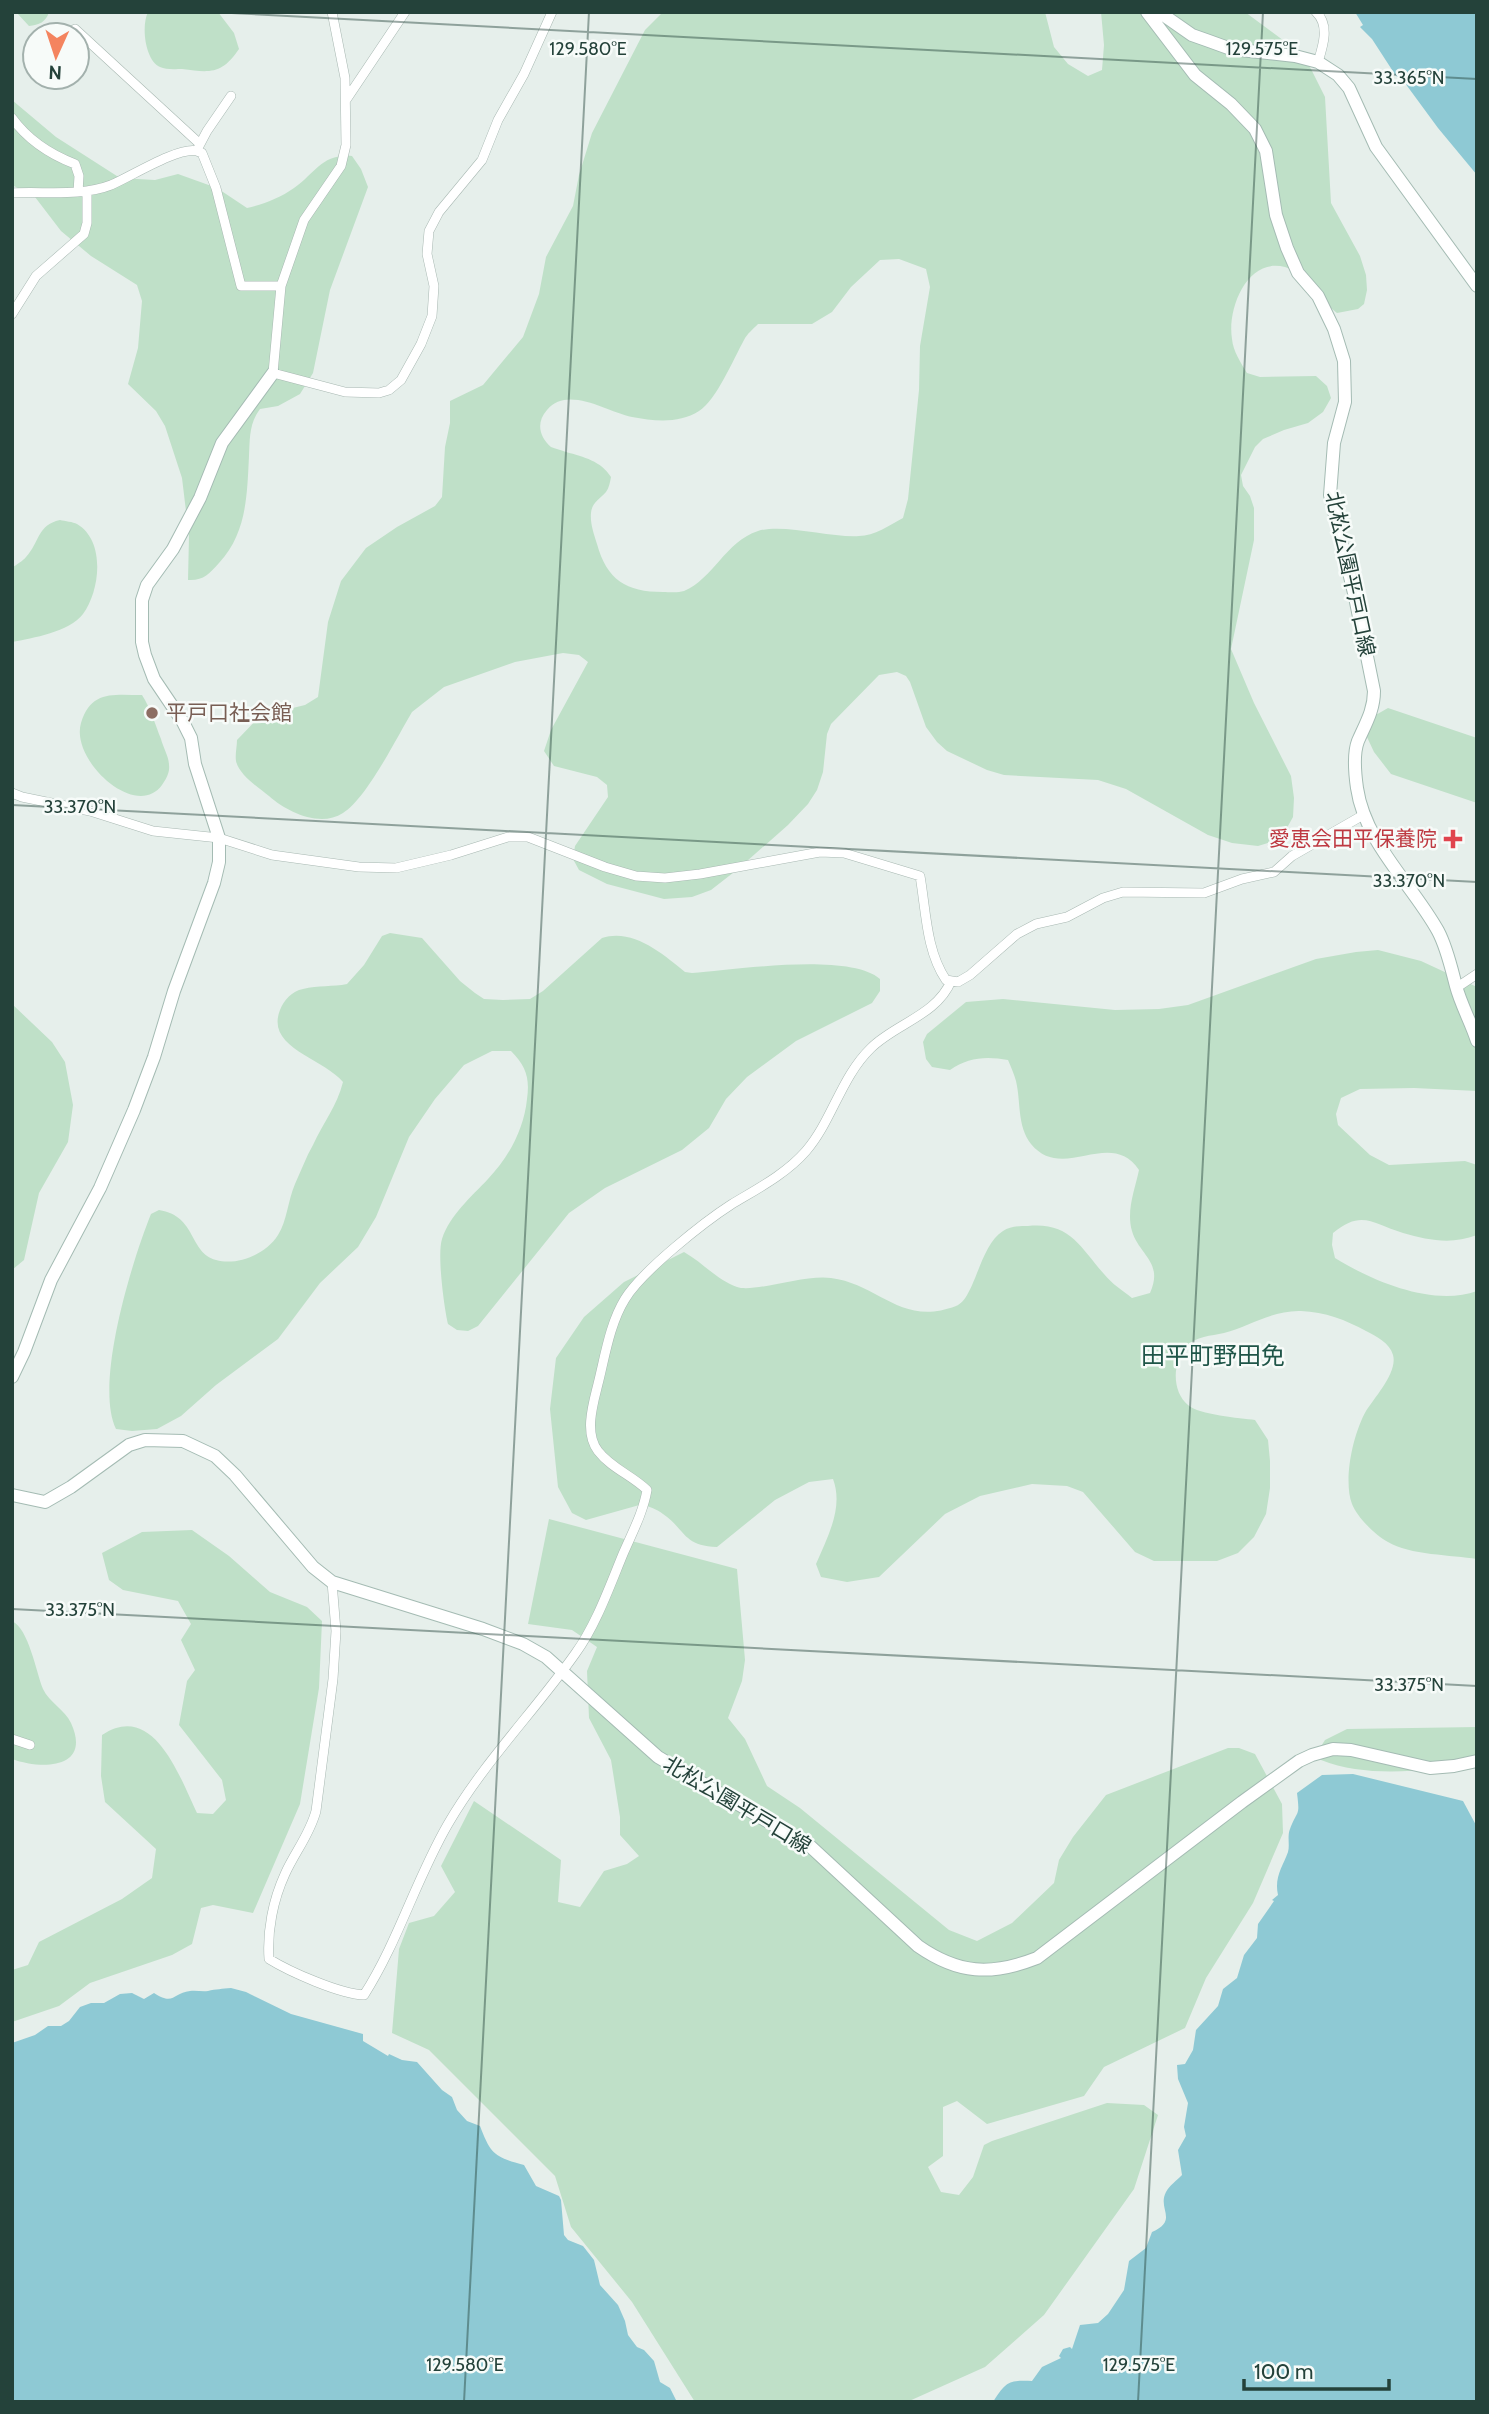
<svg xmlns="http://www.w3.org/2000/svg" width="1489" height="2414" viewBox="0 0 1489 2414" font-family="Cabin,'Noto Sans JP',sans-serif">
  <rect width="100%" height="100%" fill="#e6efeb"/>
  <path fill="#bfe0c8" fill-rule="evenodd" d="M16,12H49C46,22 39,25 29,26Z
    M148,12H218L234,33L239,49C222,74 211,73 182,69C176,69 166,70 160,67C145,60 141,26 148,12Z
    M663,12H1045L1054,47L1068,64L1088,76L1102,70L1104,45L1101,12H1245L1299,52L1311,69L1325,97L1331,203L1360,256L1366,275L1367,290L1364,304L1358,309L1337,313C1321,301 1303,272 1285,267C1247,257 1227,309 1232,339C1233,351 1241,363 1247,373L1260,377L1316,376L1327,386L1331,398L1323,412L1308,423L1284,430L1263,439L1255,447L1241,475L1243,486L1250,496L1254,508V540L1231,649L1254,703L1291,776L1294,798L1293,817L1283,835L1274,841L1258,846L1232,843L1208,835L1126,789L1098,780L1004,775L987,770L947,751L937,742L926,727L910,682L906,676L897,672L879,675L831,724L827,734L823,772L817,790L808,804L788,825L738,869L711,890L692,897L664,899L607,884L579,870L573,859L575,846L608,797L607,785L597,777L554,766L544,751L551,730L588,662L579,655L563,653L515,662L444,687L412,712C397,737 367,798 343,813C320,828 287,812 269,796C259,788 239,775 236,761C235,755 237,746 237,740L260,716L305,705L318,697L328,622L341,581L366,548L397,527L435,506L442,497L445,447L450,423V401L483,385L523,337L539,294L546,257L573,206L579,175L592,133L645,30ZM899,259L926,269L930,287L920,346L919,390L908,499L903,518C890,525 874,536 859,536C832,538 783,523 758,531C725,542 713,579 684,591C678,593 669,592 663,592C626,592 607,580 597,544C594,534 590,524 591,513C592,502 600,499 606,492C609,488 610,482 611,477C601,461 584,457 566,452C562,450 555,449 551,447C539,437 536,422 547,410C568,385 607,412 632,417C654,421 679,424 699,411C716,401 734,358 744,340C747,334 753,329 758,324H812L832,312L851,287L880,260Z
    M12,100L56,137L120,178L155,180L178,174L217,188L247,208C264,204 280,198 294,188C316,173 321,154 352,156L361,169L368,187L330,290L313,373L300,394L278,406L260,409C249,424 250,438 249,456C247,495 247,533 219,563C209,574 203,581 188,580L189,536L182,478L165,426L156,411L128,384L138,348L142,301L137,285L91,256L61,231L35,197L12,185Z
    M60,520C65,521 73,522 77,524C106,541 100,591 83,614C69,632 33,638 12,642V568C17,564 23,561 26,557C40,542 37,525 60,520Z
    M142,695C151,709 155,724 161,739C163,747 169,757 169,765C170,773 166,779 162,785C136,821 70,760 81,723C91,690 113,695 142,695Z
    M1388,708L1477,738V803L1391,774L1374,752L1366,735L1367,720Z
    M390,933L422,938L460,981L475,993L484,999L503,1000L530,999L543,991L602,938C633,928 663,954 685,972L692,973C733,970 849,952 880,979V991L872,1003L796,1041L747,1077L726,1099L709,1128L682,1150L605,1188L569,1213L478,1326L468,1331L457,1330L448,1324C444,1307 437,1254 442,1239C450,1215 471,1197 488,1179C509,1157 524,1129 527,1099C530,1078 526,1066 511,1051H492L464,1065L435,1099L409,1137L376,1217L358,1247L320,1283L278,1339L216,1385L181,1416L157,1429L132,1431L116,1429C94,1384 132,1261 151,1214L159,1210C197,1216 189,1253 216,1260C238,1266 266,1254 278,1235C287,1221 288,1200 295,1184C301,1171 306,1157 313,1145C323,1123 337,1106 343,1082C323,1058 265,1048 280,1010C284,1000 292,991 303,989C318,985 333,987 347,984L364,965L382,936Z
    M1378,950L1421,961L1477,987V1091L1414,1088L1360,1089L1341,1098L1336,1114L1338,1125L1370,1155L1389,1165L1465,1161L1477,1165V1235C1451,1245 1428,1240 1403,1233C1373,1224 1362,1209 1333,1233L1332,1245L1335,1258C1372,1281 1433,1307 1477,1291V1559C1452,1555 1409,1555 1388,1542C1375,1535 1357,1517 1352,1504C1343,1480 1353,1434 1366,1411C1374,1398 1398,1372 1393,1355C1390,1343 1376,1336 1366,1331C1346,1320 1325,1312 1301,1311C1273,1310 1250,1326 1224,1333C1211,1336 1196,1336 1186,1347C1172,1363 1172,1392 1188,1405C1199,1415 1240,1418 1255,1420L1268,1440L1270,1461V1488L1266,1514L1254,1537L1238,1553L1217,1561H1154L1135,1552L1083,1492L1067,1486L1032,1484L980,1496L945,1514L879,1577L847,1582L821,1577L816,1564C827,1538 844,1508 833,1479L809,1482L775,1500L717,1547C683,1546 686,1530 663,1514C657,1509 649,1507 643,1504L586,1520L572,1513L558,1487L550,1409L556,1358L584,1317L624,1282L684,1252C702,1262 717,1280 737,1287C754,1293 805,1274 831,1278C879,1284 901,1327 956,1306C975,1299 979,1246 1003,1231C1010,1226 1020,1226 1028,1226C1070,1222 1080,1247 1104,1274C1112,1284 1122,1290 1132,1298L1150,1293C1164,1262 1139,1255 1132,1231C1126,1211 1135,1189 1139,1170C1110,1127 1063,1183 1031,1144C1017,1126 1021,1102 1016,1081C1014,1074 1011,1067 1008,1060C987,1056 968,1057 950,1070L932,1067L926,1059L923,1042L927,1034L966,1002L1003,999L1115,1010L1159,1009L1188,1005L1316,959L1356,952Z
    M12,1004L52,1042L65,1062L73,1105L68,1142L39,1193L24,1260L12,1270Z
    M549,1519L737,1569L745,1660L742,1681L728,1718L745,1739L767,1786L800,1808L949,1930L977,1941L1012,1923L1054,1883L1059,1860L1073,1837L1106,1795L1228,1748H1239L1255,1754L1282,1804L1283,1833L1253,1903L1206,1978L1185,2028L1104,2067L1084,2096L987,2124L957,2101L943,2107V2156L928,2167L941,2192L959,2195L973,2177L984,2145L992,2141L1107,2103L1144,2105L1158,2115L1134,2189L1044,2315L985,2367L907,2402H695L632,2302L571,2227L555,2176L429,2050L392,2033L399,1949L409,1923L434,1916L455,1892L441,1866L474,1801L561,1860L558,1902L580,1907L604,1871L627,1864L639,1856L620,1835V1817L611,1760L589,1718L587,1671L597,1647L572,1630L528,1624Z
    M192,1530L229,1556L270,1592L307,1607L322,1621L319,1688L300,1804L253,1913L213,1905L201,1908L192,1944L172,1955L90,1983L59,2006L12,2022V1970L28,1965L39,1942L122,1899L152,1878L156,1849L105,1802L101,1776L102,1735C154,1700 180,1778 197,1813L213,1814L226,1800L222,1780L179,1725L187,1681L195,1670L181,1640L191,1624L178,1601L123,1590L109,1580L102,1553L142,1532Z
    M12,1621C29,1629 36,1672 43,1689C49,1702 65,1710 71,1723C92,1769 42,1770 12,1759Z
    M1477,1727V1764C1427,1770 1369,1779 1321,1760L1320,1748L1325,1740L1347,1729Z"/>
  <path fill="#8ec9d4" d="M1355,12H1477V175L1438,128L1402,79L1396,76L1372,39L1360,27L1363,25Z
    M1353,1774L1463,1801L1477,1827V2402H993C1006,2382 1008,2380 1032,2381L1042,2367L1061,2358L1059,2356L1063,2349L1070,2347L1072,2349L1080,2325L1098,2323L1108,2314L1124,2290L1129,2261L1146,2248L1152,2232C1179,2220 1157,2209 1166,2192C1169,2186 1177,2180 1182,2175L1178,2150L1186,2136L1184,2127L1188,2103L1178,2079L1177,2065L1185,2064L1193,2050L1196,2030L1218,2006L1223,1989L1237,1978L1244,1955L1257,1938L1258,1924L1274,1901L1272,1900L1278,1895C1274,1877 1283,1866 1288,1852C1290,1845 1287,1836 1290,1829C1298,1809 1300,1817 1297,1793L1322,1775Z
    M231,1988L246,1992L291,2014L363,2034V2041L388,2056L389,2054L402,2060L417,2062L442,2090L452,2097L457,2110L467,2121L480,2126C491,2155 495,2157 524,2165L536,2186L559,2196L561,2200L564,2235L568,2240L583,2246L594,2260L600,2285L618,2305L625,2321L628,2335L637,2347L644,2350L654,2361L660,2382L670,2388L677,2402H12V2043L35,2035L48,2026H61L69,2021L80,2007L91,2003H104L120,1994L132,1993L144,1999L154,1993C174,2006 173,1993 190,1991C196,1990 202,1992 208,1991C216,1989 222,1989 231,1988Z"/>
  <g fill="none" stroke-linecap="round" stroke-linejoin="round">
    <defs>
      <path id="street" d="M332,12L345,78L346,145L341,166L304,220L281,286L273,373L345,392L379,393L389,390L401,380L421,344L432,316L434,286L427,254L429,231L439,212L482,160L498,120L524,74L552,12
        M1316,12C1330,25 1323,46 1318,62
        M75,29L200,144
        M346,100L405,12
        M12,118C28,140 49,154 75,164L79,176L78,192
        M198,148L207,131L231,96
        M197,151L202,153L216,188L241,286H281
        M12,193C44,191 80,197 111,185C130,177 179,146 197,151
        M12,314L36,276L84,234L87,223V191
        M12,793L22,797L90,811L153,831L219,838L272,855L359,867L396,868L451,855L508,837H528L605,867L636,876L665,878L700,874L820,852L844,853L920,876C926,910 926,951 946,980L958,982L970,975L1017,934L1036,924L1067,917L1103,898L1123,892L1204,893L1242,879L1274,872L1292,856L1365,814
        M1456,988L1477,974
        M332,1582L336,1631L333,1679L316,1811C310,1834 295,1852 285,1874C273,1900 267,1931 269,1959C290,1972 340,1994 364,1995C398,1942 416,1879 448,1824C484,1762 534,1712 575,1654C596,1625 609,1588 623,1554C632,1533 643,1513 647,1490C633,1476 611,1468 598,1451C584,1433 593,1404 598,1384C605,1356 610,1323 625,1299C642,1271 704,1222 732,1204C757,1189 786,1174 806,1151C832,1121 841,1077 871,1048C895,1024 937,1015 951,981
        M12,1739L30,1745"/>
      <path id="secondary" d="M1147,12L1195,75L1231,104L1255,129L1266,151L1276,215L1287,248L1298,273L1318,296L1334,329L1344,361L1345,402L1334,443L1330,495L1355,597L1374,691C1374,710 1366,723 1358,741C1353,754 1355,774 1357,788C1365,843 1412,884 1438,931C1447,948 1451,967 1456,986C1461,1005 1471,1022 1477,1041
        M1159,12L1192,35L1209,41L1231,49L1295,56L1318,62L1338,75L1349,88L1376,147L1477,286
        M12,1377L24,1352L51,1280L100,1188L134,1110L154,1057L174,991L214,883L219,862V838L195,764L191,738L183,722L154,679L145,655L142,642V600L147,585L173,549L200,498L222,443L273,373
        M12,1495L45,1502L71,1487L129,1445L145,1440L183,1441L215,1456L235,1475L313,1567L332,1582L483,1629L523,1644L546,1657L658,1757L811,1847L918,1946C958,1974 991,1976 1037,1958L1242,1802L1299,1761L1312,1755L1333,1749L1351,1750L1430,1768L1454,1766L1477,1761"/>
    </defs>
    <use href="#street" stroke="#a8b8b2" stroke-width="10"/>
    <use href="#secondary" stroke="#a4bbb3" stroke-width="14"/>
    <use href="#street" stroke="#fff" stroke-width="9"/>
    <use href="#secondary" stroke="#fff" stroke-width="12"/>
  </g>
  <path fill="none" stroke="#24423a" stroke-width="2" stroke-opacity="0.45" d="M212,12L1477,79M12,805L1477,882M12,1609L1477,1686M464,2402L589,12M1138,2402L1263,12"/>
  <circle fill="#8d6e63" stroke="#f7fbf9" stroke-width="2.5" cx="152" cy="713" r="7"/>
  <path fill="#e0444e" stroke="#f7fbf9" stroke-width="2.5" d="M1449.5 828.5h7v7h7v7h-7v7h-7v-7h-7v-7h7z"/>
  <g text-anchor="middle" stroke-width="5" stroke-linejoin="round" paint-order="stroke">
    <g font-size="21" fill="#24423a" stroke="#f7fbf9">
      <text transform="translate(1350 574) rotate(78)" y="7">北松公園平戸口線</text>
      <text transform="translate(737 1805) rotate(31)" y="7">北松公園平戸口線</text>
    </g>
    <g font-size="21" fill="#785e54" stroke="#f7fbf9" text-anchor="start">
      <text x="166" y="720">平戸口社会館</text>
    </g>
    <g font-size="21" fill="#be3a42" stroke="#f7fbf9" text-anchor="end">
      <text x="1437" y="846">愛恵会田平保養院</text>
    </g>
    <g font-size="24" fill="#1f5548" stroke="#f7fbf9">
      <text x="1213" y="1364">田平町野田免</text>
    </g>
  </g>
  <g font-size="18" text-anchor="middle" fill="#24423a" stroke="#f7fbf9" stroke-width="5" stroke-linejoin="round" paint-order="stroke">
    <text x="588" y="55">129.580°E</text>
    <text x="1262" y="55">129.575°E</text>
    <text x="1409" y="84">33.365°N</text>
    <text x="80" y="813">33.370°N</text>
    <text x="1409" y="887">33.370°N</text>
    <text x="80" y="1616">33.375°N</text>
    <text x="1409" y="1691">33.375°N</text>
    <text x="465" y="2371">129.580°E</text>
    <text x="1139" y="2371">129.575°E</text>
  </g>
  <rect width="1489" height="2414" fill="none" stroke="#24423a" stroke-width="28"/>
  <g transform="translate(56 56) rotate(183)"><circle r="33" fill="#f7fbf9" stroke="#a3b1ad" stroke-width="2"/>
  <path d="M0-5L12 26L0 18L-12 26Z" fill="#f4845f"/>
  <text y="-10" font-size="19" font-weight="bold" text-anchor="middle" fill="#24423a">N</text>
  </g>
  <path d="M1244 2379v10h145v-10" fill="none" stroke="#24423a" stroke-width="3.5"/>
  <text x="1254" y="2379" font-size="21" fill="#24423a" stroke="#f7fbf9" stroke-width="5" paint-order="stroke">100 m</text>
</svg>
